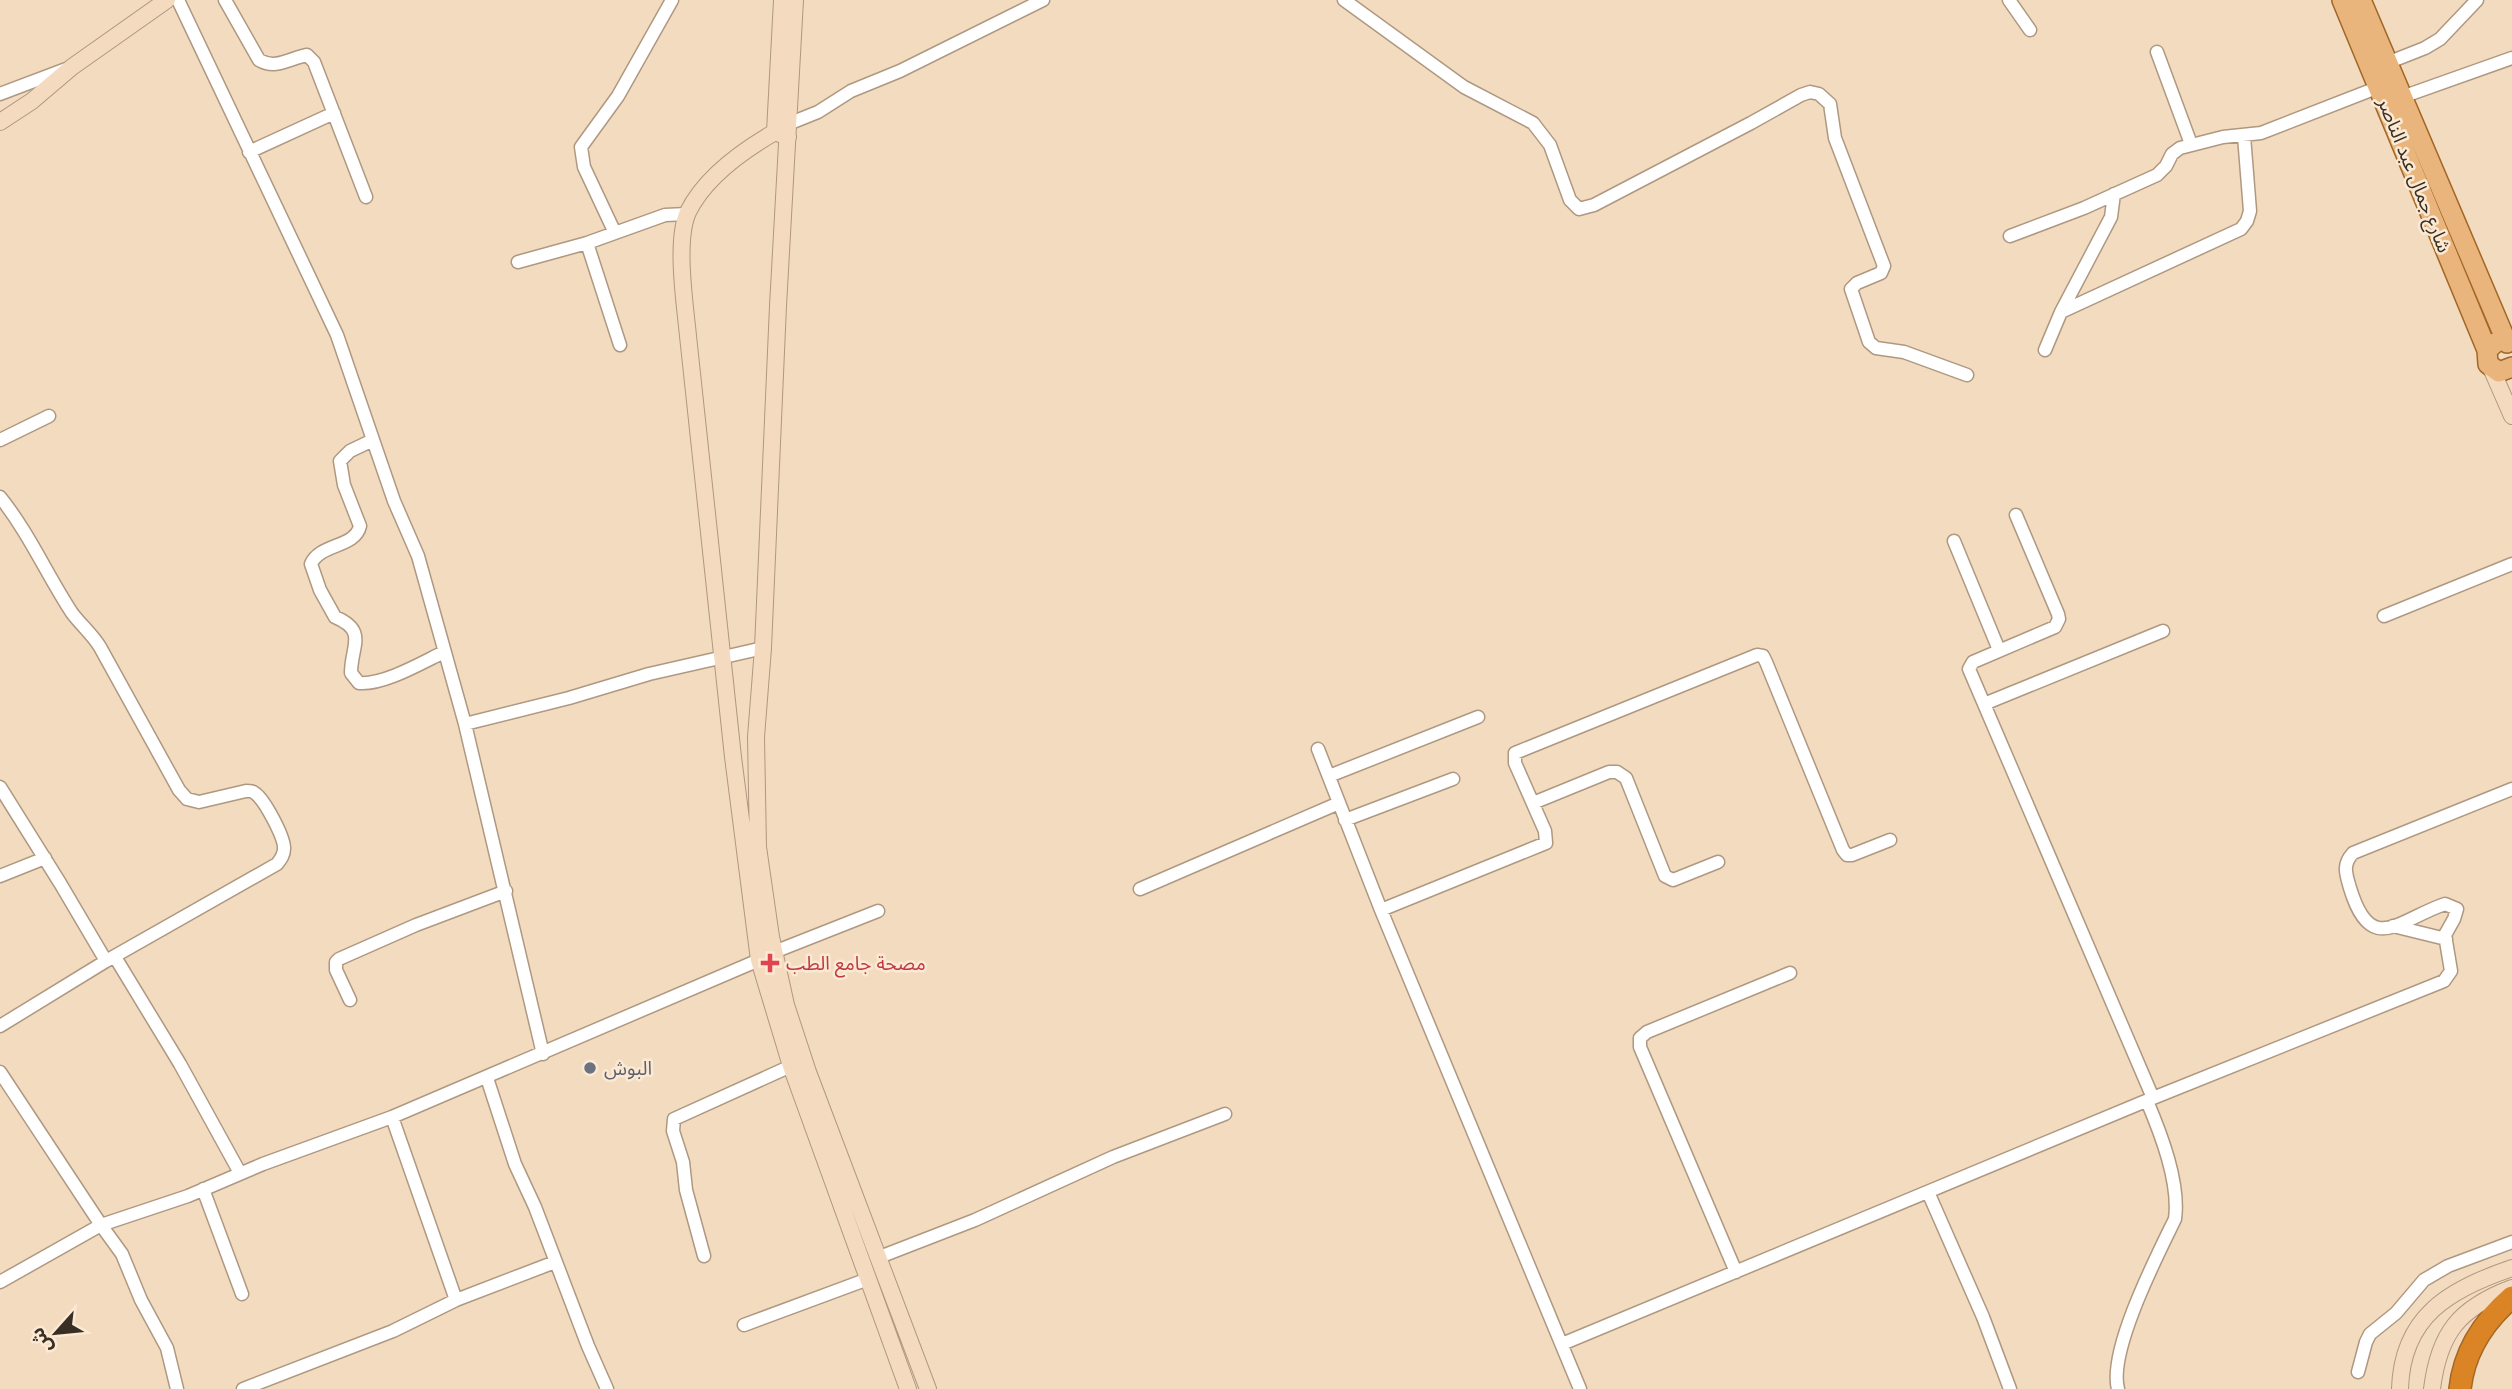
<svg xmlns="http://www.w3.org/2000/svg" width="2512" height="1389" viewBox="0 0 2512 1389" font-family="'Noto Sans','Noto Sans Arabic',sans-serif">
  <rect width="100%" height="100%" fill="#f3dbc0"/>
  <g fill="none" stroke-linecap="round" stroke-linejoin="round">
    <defs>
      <path id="street" d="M178,0L337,335L394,501L418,556L465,724L543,1054
        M225,0L259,60C276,70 290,58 307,55L314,62L366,197
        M1344,0L1464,87L1533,123L1550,145L1570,200L1579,209L1594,205L1751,123L1801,95L1810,92L1819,94L1830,104L1835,138L1884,266L1881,273L1857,283L1851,289L1869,342L1876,348L1904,352L1967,375
        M2009,0L2030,30
        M2157,52L2191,144
        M2387,63L2425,48L2440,39L2477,0
        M0,94L66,69
        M2402,97L2512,58
        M788,124L818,112L851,91L900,71L1043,0
        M249,152L334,113
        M615,233L584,167L581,147L618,96L672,0
        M2010,236L2084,208L2157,175L2166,166L2172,154L2180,148L2223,137L2261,133L2379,87
        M587,243L620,345
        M518,262L587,243L665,215L687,214
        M2061,312L2241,229L2247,221L2250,211L2244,136
        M2045,350L2061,312L2111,217L2114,194
        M0,440L49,416
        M373,440L350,451L340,461L344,485L360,526C355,548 320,543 311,564L320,590L335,617C368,631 351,646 351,673L359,683C384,685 421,663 444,652
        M0,497C29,533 47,575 72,613C81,625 92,634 100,647L179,790L187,799L199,802L246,791C252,791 252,791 256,794C265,801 285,838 284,849C284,855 281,859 277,864L106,961L0,1026
        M2016,515L2058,614L2059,619L2055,627L1973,662L1969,669L2153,1098
        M1954,541L1999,650
        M2384,616L2512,564
        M1984,704L2163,631
        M465,724L569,698L649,674L763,648
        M1318,749L1381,910L1580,1389
        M1329,776L1478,717
        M0,787L60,883L106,961
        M1533,803L1609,772H1617L1626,778L1665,876L1673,880L1718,862
        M1345,820L1453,779
        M0,876L45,858
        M1140,889L1339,803
        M1381,910L1546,843L1545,831L1515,763V753L1757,655L1763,656L1766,662L1843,850L1847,855H1852L1890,840
        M2393,926L2446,939
        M774,952L878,911
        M115,957L180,1064L240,1173
        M350,1000L336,970V962L339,959L416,925L506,891
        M0,1072L101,1225L122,1254L141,1300L167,1348L177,1389
        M487,1078L515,1164L535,1207L588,1346L607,1389
        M392,1117L456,1300
        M203,1189L242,1294
        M1928,1192L1983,1317L2010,1389
        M704,1256L686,1190L683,1162L673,1131L674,1119L791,1066
        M877,1258L975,1220L1113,1157L1225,1114
        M1736,1272L1640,1047V1038L1647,1032L1790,973
        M0,1282L101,1225L188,1196L263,1164L392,1117L759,960
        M744,1325L868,1279
        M1562,1344L2153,1098L2444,981L2451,971L2445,935L2454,919L2457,909L2445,904C2398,920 2371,957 2350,888C2346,874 2342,865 2353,853L2512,789
        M2358,1372L2366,1342L2370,1334L2396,1313L2424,1280L2448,1266L2512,1242
        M243,1389L393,1331L456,1300L555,1262
        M2118,1389C2108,1351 2157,1256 2175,1219C2180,1183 2161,1134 2147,1101"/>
      <path id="secondary" d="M795,0L778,306L763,648L756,737L758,847L771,937L786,1005L808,1072L928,1389
        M0,122L32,101L72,67L167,0
        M775,132L782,0
        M788,137L775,132C742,151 705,177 688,212C675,241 685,304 688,336L733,757L759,960L791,1066L908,1389
        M2491,368L2512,416
        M2400,1389C2402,1316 2450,1289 2512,1268
        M2432,1389C2439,1333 2459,1308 2512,1288"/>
      <path id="primary" d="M2342,0L2487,350
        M2361,0L2507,343
        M2495,343L2487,350L2488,364L2499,372L2512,367"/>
      <path id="highway" d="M2460,1389C2464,1351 2483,1322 2512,1297"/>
    </defs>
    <use href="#street" stroke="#af9880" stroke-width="15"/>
    <use href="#secondary" stroke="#af9880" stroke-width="18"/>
    <use href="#primary" stroke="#a26625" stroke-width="22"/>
    <use href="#highway" stroke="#a26625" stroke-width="24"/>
    <use href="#street" stroke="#fff" stroke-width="12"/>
    <use href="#secondary" stroke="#f4dabe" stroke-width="16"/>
    <use href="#primary" stroke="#e9b57c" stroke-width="19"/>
    <use href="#highway" stroke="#db8425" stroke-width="21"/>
  </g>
  <path fill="#e0444e" stroke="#fce9d4" stroke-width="2.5" d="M766.5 952.5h7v7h7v7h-7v7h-7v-7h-7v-7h7z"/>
  <circle fill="#6b7280" stroke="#fce9d4" stroke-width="2.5" cx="590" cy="1068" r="7"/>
  <g text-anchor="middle" stroke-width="5" stroke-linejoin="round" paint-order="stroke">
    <g font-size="19" fill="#382f24" stroke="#fce9d4">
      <text transform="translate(2415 175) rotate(68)" y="7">شارع جمال عبد الناصر</text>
    </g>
    <g font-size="19" fill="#be3a42" stroke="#fce9d4" text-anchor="start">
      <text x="786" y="970">مصحة جامع الطب</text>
    </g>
    <g font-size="19" fill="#5b616d" stroke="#fce9d4" text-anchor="start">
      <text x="604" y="1075">البوش</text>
    </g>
  </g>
  <g transform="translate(56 1333) rotate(243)" stroke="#fce9d4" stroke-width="5" paint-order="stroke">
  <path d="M0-5L12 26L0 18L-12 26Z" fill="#382f24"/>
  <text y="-10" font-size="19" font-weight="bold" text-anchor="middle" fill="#382f24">ش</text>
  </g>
</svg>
